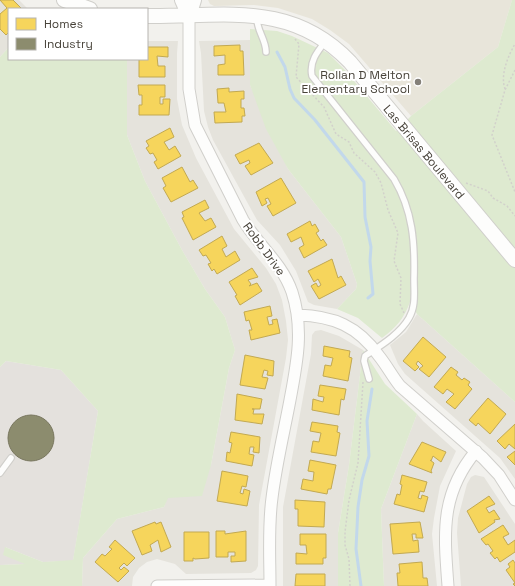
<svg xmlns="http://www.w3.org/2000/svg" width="515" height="586" viewBox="0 0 515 586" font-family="'Space Grotesk',sans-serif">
  <rect width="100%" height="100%" fill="#f2f1ed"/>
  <path fill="#e5e3dc" d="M0,0H19L28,9H9V47L0,57Z
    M250,40V85L288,169L341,237L357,284L356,289L337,309L314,305L308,302L296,271L280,245L257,220L213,140L208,127L204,111L201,53L199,41Z
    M147,41H178L177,53V99L182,125L196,158L234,229L266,268L276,284L282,300L286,321L288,340L286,358L259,505L258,566L256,570L251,573L186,574L175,564L157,559L147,562L139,568L133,577L132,586H82L83,558L117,519L164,507L167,498L211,465L229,368L235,350L225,317L205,289L182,250L145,181L127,135V59H147Z
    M417,314L515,402V479L500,458L405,374L398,364L390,345L406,332Z
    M321,330L339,336L363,350L349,465L338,533V586H283V507L311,354L312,335L315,331Z
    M417,414L423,421L456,451L440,486L434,518L432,534L437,586H384L381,509Z
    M475,475L484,477L515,524V586H461L457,533L458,518L467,484L471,477Z"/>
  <path fill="#e4e1dd" d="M6,361L61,370L98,411L73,561L43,562L5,547L26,564L0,565V367Z"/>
  <path fill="#e8e5da" d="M208,0H512L498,47L411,116L349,44L330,30L312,19L278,8L254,5L214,6L210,4Z"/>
  <path fill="#deead0" d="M512,0H515V402L417,314L410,302C404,318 397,327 382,338L358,318L337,309L356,289L357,284L341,237L288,169L266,129L250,85V29L277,31L292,36L328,53L344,69L396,131L411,116L498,47Z
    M9,47V59H127V135L145,181L182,250L205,289L225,317L235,350L229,368L211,465L202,496L168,498L164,507L117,519L83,558L82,586H0V565L25,564L3,555L5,547L43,562L73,560L98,411L61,370L6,361L0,367V57Z
    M363,350L385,384L417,414L381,509L384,586H338V533L349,465Z"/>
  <path fill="#f6d55c" stroke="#c2a952" d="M0,0H13L22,9H9V32L6,35L0,29V14L7,8Z
    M240,45V51H243L244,75H218V65L225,64V55L214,56V46Z
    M147,47H168V57L157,56L158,66H165V77H139V59H147Z
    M138,85H165V97H160V104H163V99H170L169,115H139V105H142V95H139Z
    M229,88V92L244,91V99H241V108H244L245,116H242V122L215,123L214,112H226L224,103H218L217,89Z
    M170,128L174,137L164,142L169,150L175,146L181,156L158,169L154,162L157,160L153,153L150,154L146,148L149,146L146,141Z
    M259,143L273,163L251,175L245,166L250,163L249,160L240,164L235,155Z
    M182,167L190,182L193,180L198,188L171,202L163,188L166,186L162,178Z
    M281,178L296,203L273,216L267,206L271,204L268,198L265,199L267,203L262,206L256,192Z
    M205,200L209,208L199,213L205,221L211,218L216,227L193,240L182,218L184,217L182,212Z
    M310,221L312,226L315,224L319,231L316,233L321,241L323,239L327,245L304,258L299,248L304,245L301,237L291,242L287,234Z
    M222,236L227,246L222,249L226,257L235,251L240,260L217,274L214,269L212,271L208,264L211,263L206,255L203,256L199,250Z
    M332,259L338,278L341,276L346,285L319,299L311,286L316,283L318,287L321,285L318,279L314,282L308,271Z
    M252,268L258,277L248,280L251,284L249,286L257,283L262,291L240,305L235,296L237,295L229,282Z
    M270,306L272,316L267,317L269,325L273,324L272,320L277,319L280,333L251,340L249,330H252L249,320L246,321L244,312Z
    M423,337L446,357L429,377L419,369L423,366L418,361L416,364L419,367L415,371L403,361Z
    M324,346L350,351L349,357L352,358L348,381L323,376L325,365L331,366L333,358L323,356Z
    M245,355L274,361L273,376L267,375L268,371L264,370L262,377L268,378L265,389L240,385Z
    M451,367L458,372L456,375L462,380L464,378L470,382L468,385L472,389L455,409L446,402L454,394L447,389L443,394L434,387Z
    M320,385L346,389L344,400L341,399L339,415L312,410L313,399L323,402L324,397L318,396Z
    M237,394L262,399L260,409H252H254L253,414H264L262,424L235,420Z
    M488,398L506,414L490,434L478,423L476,426L469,420Z
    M312,422L338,426L337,432L340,433L336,456L311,452L313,441L319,442L321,433L310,431Z
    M515,424V449L509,444L505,449L497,441Z
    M231,432L260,437L259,453L253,452L254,447H250L249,454L254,455L252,466L226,461L227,452L230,453L232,443L229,442Z
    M422,442L446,452L441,462L433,456L431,461L430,460L434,463L431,471L432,473L409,464Z
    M515,451V465L507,457Z
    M310,460L336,465L331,489H328L327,494L301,489L303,479L313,481L314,472L308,471Z
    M222,471L248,476L246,487L242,486L240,493L243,494L244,489L250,491L247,506L217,501Z
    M402,475L427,482L424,492L420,491L418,498L421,499L422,495L428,497L424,512L394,504L397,494L400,495L402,485L400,484Z
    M489,496L495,504L486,508L489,513L494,510L500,519L494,520L495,522L479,533L467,511Z
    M295,500L325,502L324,527L298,526V509H295Z
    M155,522L156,524L161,522L171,547L161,552L158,540L150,545L152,551L142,555L132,531Z
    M420,522L423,538H416V534H412L413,541L418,540L419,552L393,554L390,524Z
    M503,525L509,534L503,537L508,545L515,540V552L500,562L497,557L495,559L490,553L493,551L488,544L486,545L481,539Z
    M216,531H225V534L246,531V561L231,562V556H235V552H228V557H216Z
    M184,532H209V558L195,559L193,558V561H184Z
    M300,534H326V558H323V564H296V553L307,554L306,545H300Z
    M115,540L135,558L127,566L124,563L119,568L121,570L124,567L129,571L118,582L95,562L102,554L105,556L112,549L109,547Z
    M513,560L515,563V586L513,584L515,583L506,570L510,567L508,564Z
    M422,562L423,578H427L428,586H398L397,573H400L399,564Z
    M296,574H325V586H295Z"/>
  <path fill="#8c8c6e" stroke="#78765e" d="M8 438a23 23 0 1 1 46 0a23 23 0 1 1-46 0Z"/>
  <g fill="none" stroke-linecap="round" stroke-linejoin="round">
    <path stroke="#c2d8eb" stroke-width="3" d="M277,52L285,67L290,89L294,98L315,120L364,182L365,217L371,247L370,261L373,294L368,298
      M361,586L356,549L358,507L362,480L369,456L367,421L372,389"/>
    <defs>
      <path id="service" d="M257,17C256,30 266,39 266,52
        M325,42C317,52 309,62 312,76L394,179C413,211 415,243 414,279C414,293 416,306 409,318C400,334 380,346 365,356L364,361L369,379
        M0,473L11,458"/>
      <path id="minor" d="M189,16V89L195,125L243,220C258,245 282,263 292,292C304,329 297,363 290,400C284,432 276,465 272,498C268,527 270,557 270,586
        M298,315C333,316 358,326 379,356C387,366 392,376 400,386L483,458L499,475L515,500
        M157,586L270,585
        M448,586C444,533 440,494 476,451"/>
      <path id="tertiary" d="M64,0L90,9
        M182,0L189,16
        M147,16C224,17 291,0 350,62L515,260
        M189,16L194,0"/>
    </defs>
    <use href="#service" stroke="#d0cfcb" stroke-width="8"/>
    <use href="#minor" stroke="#d0cfcb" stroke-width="13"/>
    <use href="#tertiary" stroke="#d0cfcb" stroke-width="16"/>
    <path stroke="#d2d1cb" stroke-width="1.5" stroke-dasharray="2 2" stroke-linecap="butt" d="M295,39L299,44L296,77L324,107L336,134L349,142L354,153L375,172L381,183L388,210L398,233L394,261L401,278L400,304L404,313
      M515,70L505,90L492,135L515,192
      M505,89C500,75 508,56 515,44
      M466,183L488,191L493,198L507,206L515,216
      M350,586L349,559L345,545V532L349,500L358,463L363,382"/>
    <use href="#service" stroke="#fdfdfc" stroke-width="5.5"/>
    <use href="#minor" stroke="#fdfdfc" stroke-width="11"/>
    <use href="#tertiary" stroke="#fdfdfc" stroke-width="14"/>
  </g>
  <circle fill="#848079" stroke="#fff" stroke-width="1.5" cx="418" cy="82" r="4"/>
  <g text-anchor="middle" stroke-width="4" stroke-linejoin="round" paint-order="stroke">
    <g font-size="12" fill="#48433a" stroke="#fff" text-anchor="end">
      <text x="410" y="79">Rollan D Melton<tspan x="410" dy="14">Elementary School</tspan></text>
    </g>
    <g font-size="12" fill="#48433a" stroke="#fff">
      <text transform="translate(424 152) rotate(50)" y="4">Las Brisas Boulevard</text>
      <text transform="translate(264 249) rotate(54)" y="4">Robb Drive</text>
    </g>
  </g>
  <rect x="8" y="8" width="140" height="52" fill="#ffffff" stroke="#b6b4b0"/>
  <rect x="16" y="18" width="20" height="12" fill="#f6d55c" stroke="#b6b4b0"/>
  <text x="44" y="28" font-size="12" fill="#48433a">Homes</text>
  <rect x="16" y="38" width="20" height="12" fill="#8c8c6e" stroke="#b6b4b0"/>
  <text x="44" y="48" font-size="12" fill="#48433a">Industry</text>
</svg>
